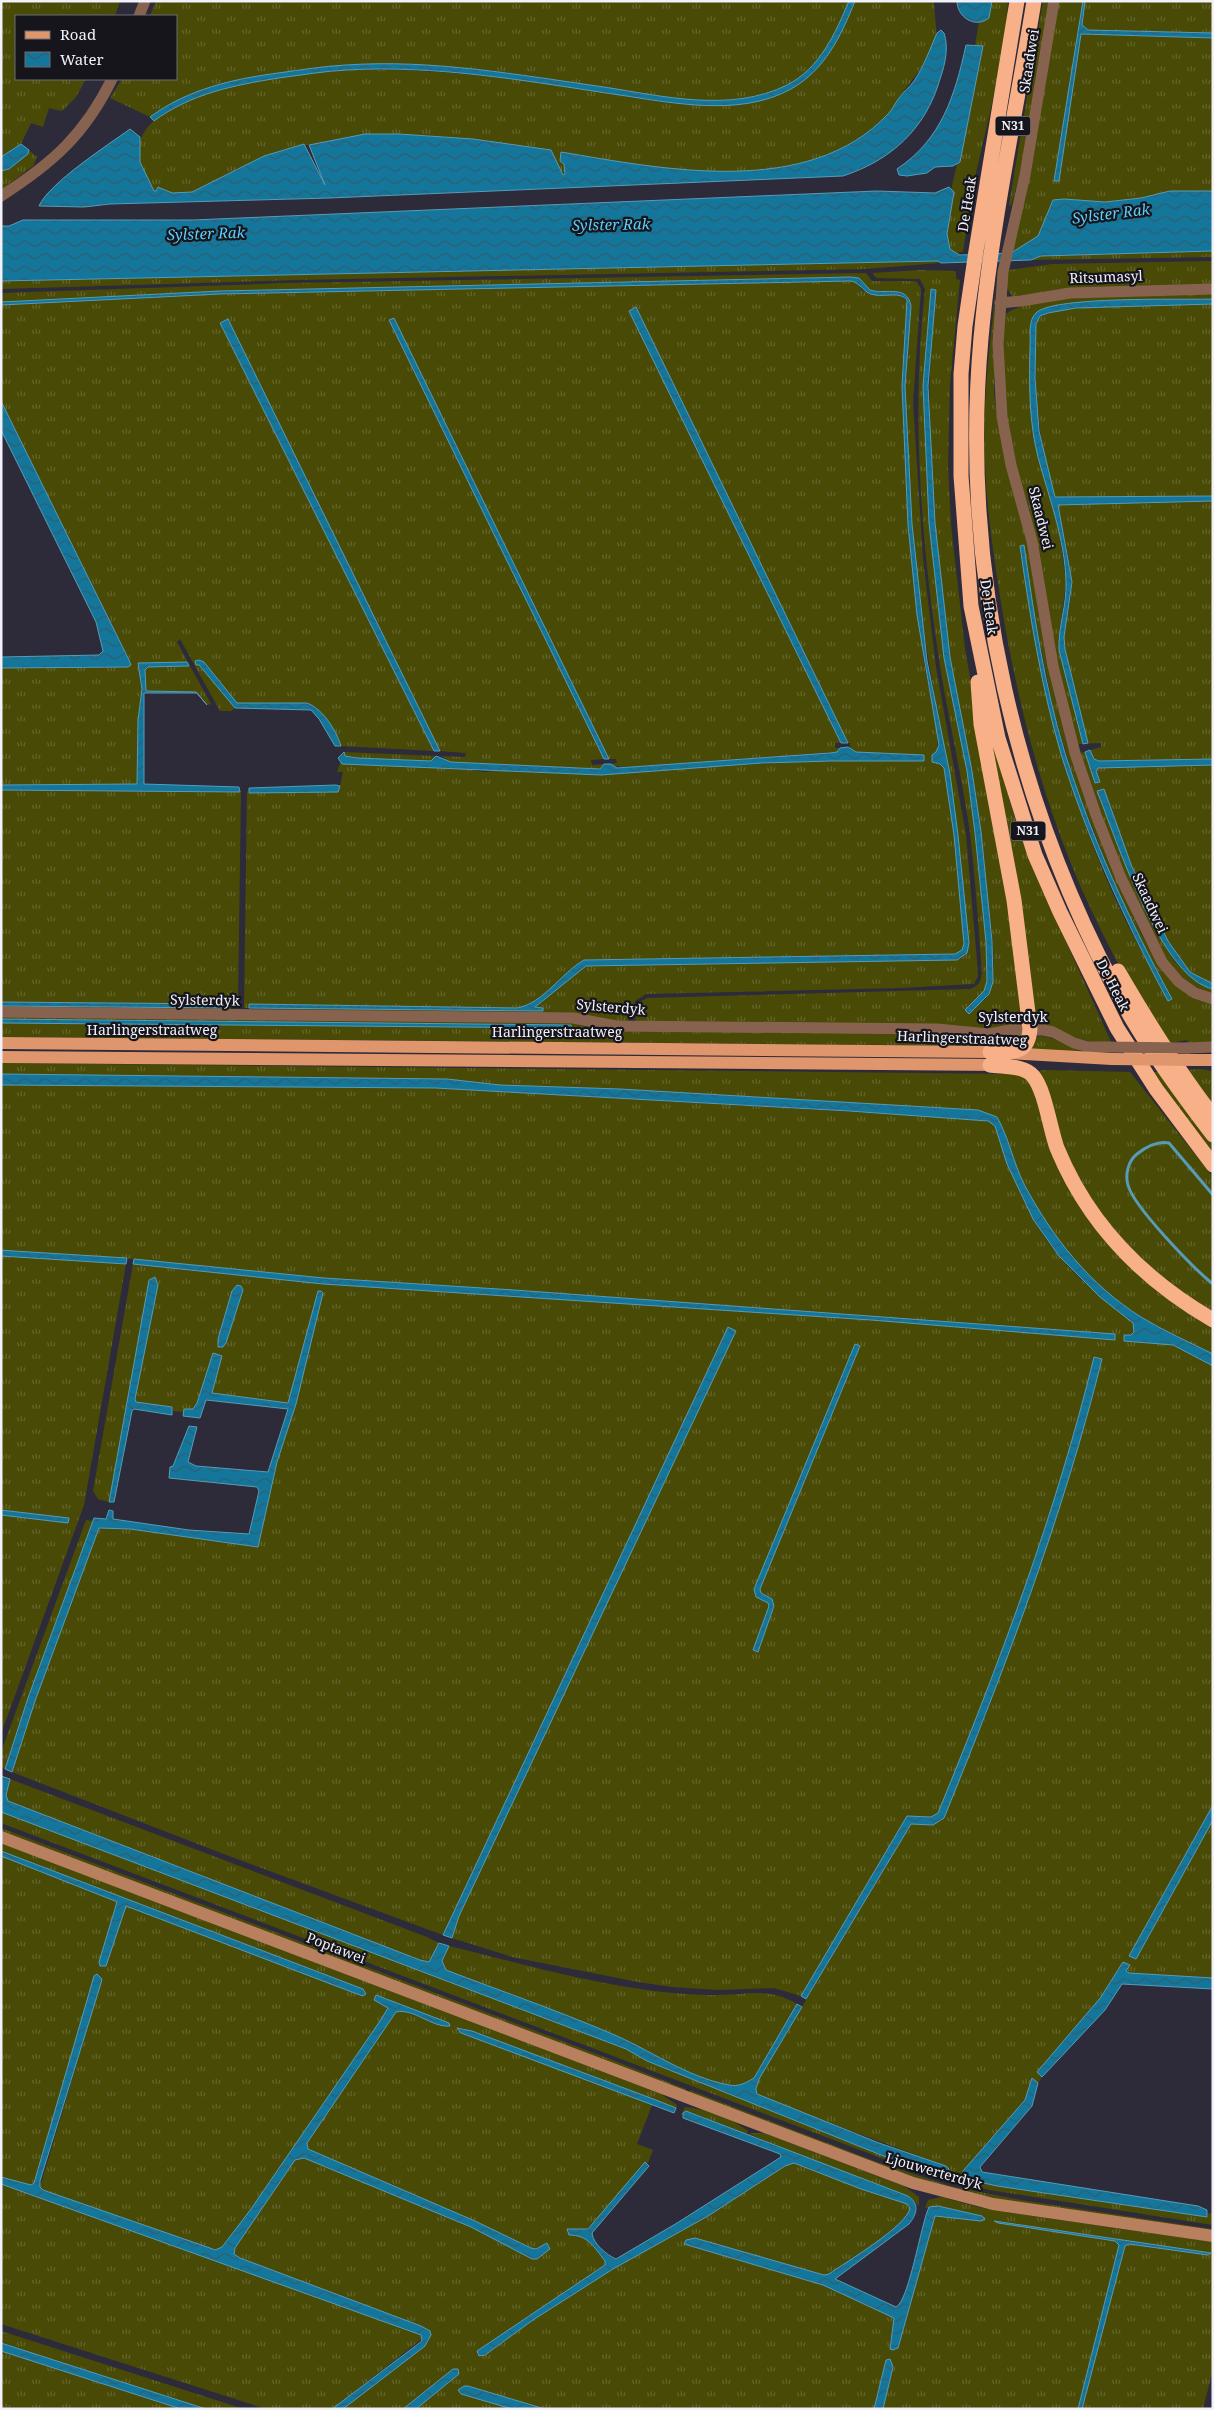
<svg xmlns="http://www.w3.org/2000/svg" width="1214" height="2410" viewBox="0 0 1214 2410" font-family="'Noto Serif',serif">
  <defs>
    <pattern id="grass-tufts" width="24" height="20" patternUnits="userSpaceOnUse" patternTransform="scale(1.25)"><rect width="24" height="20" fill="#494a06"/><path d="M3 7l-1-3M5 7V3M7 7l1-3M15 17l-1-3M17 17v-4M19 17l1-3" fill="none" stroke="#64652b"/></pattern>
    <pattern id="water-waves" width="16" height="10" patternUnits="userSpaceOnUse" patternTransform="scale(1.25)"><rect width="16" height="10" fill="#14769a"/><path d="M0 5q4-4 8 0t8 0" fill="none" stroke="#2e5f72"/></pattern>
  </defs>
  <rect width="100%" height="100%" fill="#2d2b3a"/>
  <path fill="url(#grass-tufts)" fill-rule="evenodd" d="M1,1H120L115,16H16V79H86L76,97L62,111L49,108L43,127L31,123L21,144L1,157Z
    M156,1H849C835,34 820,68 787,85C729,114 650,94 589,85C531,76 473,66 415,65C382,64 349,69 316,72C258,76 199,81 150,117L110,98L122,79H176V16H150Z
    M855,1H934C934,8 937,31 936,35C930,59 914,78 900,96C896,101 894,108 890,112C884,120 874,126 867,132C784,195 655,168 561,152L565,169L563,175L551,150L438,136L365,134L281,150L235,170L193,192L172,193L158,187L156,191H154C148,179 141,169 139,156C134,124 175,105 200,96C321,55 452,70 576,88C629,96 705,114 756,101C815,85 832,54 855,1Z
    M992,1H1008C1004,63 987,123 974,183C969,206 967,229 963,252H959V255L950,249L947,234L954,192L951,190L957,164L960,162L983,47L975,46L979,21L989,18Z
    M1043,1H1049L1020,174L1011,206L1009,205Z
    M1058,1H1083L1054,181H1059L1081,34L1213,38V191H1170L1141,198L1105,202L1064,199L1053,200L1038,237L1011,253Z
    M1085,1H1213V33L1088,30L1082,25Z
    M29,150L37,157L33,166L1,190V171L9,169L28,154Z
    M1213,251V257L1031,260L1041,256Z
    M939,261V263L865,269L295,280L1,289V281Z
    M1213,261V284L1060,289L1013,297L1006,287L1009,270L1052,264Z
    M920,270L954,271L956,272V279L960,280L950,383L948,466L951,525L965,649L1004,863L1025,1026L989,1030L635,1021L638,1003L647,998L970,989C984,985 982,973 981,961C978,919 975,876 970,833C962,777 949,722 940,666C921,542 911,413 925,289L920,279L877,278L873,275V273ZM931,289L936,290C922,411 932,535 949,655C955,694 965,732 972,770C978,806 982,842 985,878C988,909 1003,976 984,1001L979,997L984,991L987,981L986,942L975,833L967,771L944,658L929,523L923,386Z
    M866,273L872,281H913L917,282L921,289L913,402L923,559L936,667L966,835L977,961L978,976L974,984L900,988L646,994L635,1001L631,1017L627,1022L244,1008L247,791L249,793L340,786L343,772H337L340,763L463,769L484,772L508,770L601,775L702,767L924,755L861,753L850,750V743H848L636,307L629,311L841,743H835V748H840L837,752L630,767L612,766L611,764L617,763L616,759H609L394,318L389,320L604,759L591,760L592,765L604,764L600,769L451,762L441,756L465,757L466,753L440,751L228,319L221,323L434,751L341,746L324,716L314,706L237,703L204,662L195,661L235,708L231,711H220L180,639L177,642L211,704L207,705L196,692H148L144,688L145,670L148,667L188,666L138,663L142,689L138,720L137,784L1,785V668L128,667L131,663L1,401V305L220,294L851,281L856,282L863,291C877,292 905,290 908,306L902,386L908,525L924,662L938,736L936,762L944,768L954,835L964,944L962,950L955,954L584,960C561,973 544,1003 517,1008L249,1004V1008L528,1011L543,1008L535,1007L586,966L960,959L967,953L958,835L921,615L912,524L905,386L911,306L902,292L870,290L859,278L851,277L220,291L1,302V293L289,283Z
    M1213,292V299L1046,308L1031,323L1030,378L1033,432L1038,455L1059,530L1066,582L1059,637L1083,744L1088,743L1065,649L1064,637L1071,595L1069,562L1058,505L1213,501V759L1099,761L1094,759L1090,750L1085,752L1100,782L1096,771L1098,768L1213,765V984L1190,972L1168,941L1132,867L1104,789L1098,791L1128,870L1164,944L1176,963L1213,989V994C1201,989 1189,985 1180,975C1156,952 1143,915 1130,885C1111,841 1094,798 1080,753L1101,747V743L1077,744L1057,665L1029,508L1013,457L1007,424L1003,354L1004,316C1022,292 1178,294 1213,292Z
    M995,294L994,392L997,421L1027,541L1045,650L1067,744L1113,871L1140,931L1160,967L1213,1004V1043L1189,1044L1187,1040L1164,1044C1130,987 1097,928 1072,866C1035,775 1013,681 998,584C992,543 986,501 985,459C982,403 990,349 995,294ZM1020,546L1054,712L1077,789L1126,912L1172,999C1160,980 1146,961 1136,941C1070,815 1041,685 1020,546Z
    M1213,304V496L1058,499L1055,497C1041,447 1034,406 1036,354C1036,343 1034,330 1038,319C1055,301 1182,306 1213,304Z
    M987,723L1012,809L1032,866L1112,1044H1099L1033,1026Z
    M344,752L436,756L431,761L357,758L345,756Z
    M1,790L241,791L238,1001L229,1011L1,1010V1006L224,1007L223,1004L1,1002Z
    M1,1015L484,1020L1022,1035L1015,1043L1003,1046L1,1037V1023L571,1028V1025L1,1019Z
    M1041,1036L1052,1038L1084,1053L1030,1051L1034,1044L1035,1037Z
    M1,1063L1013,1074L1024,1076L1029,1080L1087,1210L1213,1323V1354C1189,1342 1164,1331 1141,1317C1090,1285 1052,1237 1024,1184C1013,1162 1009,1138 997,1117L978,1110L620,1089L500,1085L447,1079L1,1074Z
    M1200,1069L1213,1071V1110L1183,1070Z
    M1043,1070L1130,1072L1213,1177V1316L1129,1254L1069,1167L1038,1072Z
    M1153,1072H1160L1213,1144V1154Z
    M1,1085L435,1088L978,1119L992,1123L995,1126C1010,1172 1027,1218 1059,1256C1080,1282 1108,1302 1133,1323L1134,1332L1131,1335L1173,1345L1213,1366V1805L1129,1956L1136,1959L1213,1820V1978L1129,1973L1123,1962L1101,1997L1037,2072L1042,2077L1038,2083L1032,2079L1025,2100L963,2171L961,2178L997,2186L1207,2217L1209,2213L1213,2214V2225L990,2190L918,2172L1,1823V1812L78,1840L626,2049L647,2061L886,2157L942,2175L946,2166L776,2103L757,2094L756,2089L759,2079L911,1824L933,1825L985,1718L1057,1514L1089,1410L1102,1359L1094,1357C1056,1513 999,1664 938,1813L931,1817L907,1816L801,1996L774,1988L719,1990L672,1987L638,1982L512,1957L452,1938L459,1916L735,1331L728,1327L443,1935L221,1853L12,1772L35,1701L99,1528L130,1529L258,1547L277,1462L296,1403L290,1401L286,1403L211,1393L213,1354L197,1403L193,1409H184V1412L173,1411L172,1407L136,1402L135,1399L115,1468L109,1502L98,1499L93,1491L133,1264L323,1284L871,1320L1114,1340L1115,1334L514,1290L324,1278L134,1259L1,1250ZM241,1286L243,1290L226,1343L223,1347H219L218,1339L232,1291ZM855,1345L860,1347L760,1589L761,1593L772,1599L774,1606L757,1652L753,1650L769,1606L768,1603L756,1597L754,1589Z
    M1,1256L126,1264L84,1505L1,1734V1515L68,1523V1519L1,1510Z
    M86,1520L93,1521L28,1698L5,1769L1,1767V1752Z
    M10,1779L427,1937L439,1943L429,1962L420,1960L8,1801L6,1795Z
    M1,1828L615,2061L686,2089L685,2092L1,1832Z
    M1,1842L658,2092L677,2105L676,2112V2108L472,2031L461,2028L457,2030L652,2105L637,2144L653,2150L648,2163L641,2166C622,2189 604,2220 577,2235L588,2239L605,2261V2265L477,2351L485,2355L533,2320L613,2269L708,2216L785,2166L795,2163L861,2189L907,2204L910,2208C907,2226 846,2262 829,2274L824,2275L684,2244L823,2285L895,2318L890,2343L895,2350L898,2348L935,2216H982L938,2206L925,2208L928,2200L941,2197L978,2207L1032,2216L1213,2242V2369L1203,2409H1082L1125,2245L1129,2244L1211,2253L995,2221L998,2223L1115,2241L1120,2245L1078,2409H883L893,2367L886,2360L874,2409H545L464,2386L461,2394L512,2409H416L459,2374L458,2369H453L403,2409H343L425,2346L429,2341L430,2331L240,2258L234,2254L235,2248L295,2160L304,2158L471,2227L532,2259L541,2245L536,2249L531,2248L475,2221L308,2149L307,2143L396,2012H406L443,2026L449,2023L376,1995L374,2000L388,2008L382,2018L251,2209L222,2247L215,2250L48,2193L40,2187L102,1979L34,2183L31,2185L1,2177V1856L115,1901L117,1902L100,1966L102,1967L126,1906L363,1996V1989L1,1851Z
    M449,1946C537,1967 627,1995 719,1995C749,1995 769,1987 797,2004L754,2078C746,2083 738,2087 729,2085C686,2077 649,2049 610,2033C556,2010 501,1991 446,1970L441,1965Z
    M690,2090L877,2162L950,2186L1021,2200L1212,2229V2231L1000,2200L912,2177L689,2093Z
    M685,2107L703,2110L733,2121L748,2131L747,2134L691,2112L681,2115Z
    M750,2133H764L904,2186L919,2197V2206L908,2196L835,2169L749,2134Z
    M1,2184L417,2333L423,2338L332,2409H266L1,2324Z
    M1,2331L244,2409H206L1,2343Z
    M1,2351L181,2409H1Z"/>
  <path fill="url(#water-waves)" stroke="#579bb7" d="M849,1H855C841,36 825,70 791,89C737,119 664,101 606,93C521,80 434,65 347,70C325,71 302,75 279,78C234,85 190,94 154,121L150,117C188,89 233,79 278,73C301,70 324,66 346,65C432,59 519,75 604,87C662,96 731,113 787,85C820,68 835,34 849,1Z
    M957,1H992L989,18C975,29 957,17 957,1Z
    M1083,1H1085L1082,25L1088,30L1213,33V38L1081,34L1059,181H1054Z
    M941,30L944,33C949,47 945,65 940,79C926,128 892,160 843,176L330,198L110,204L84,207L39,206C49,183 108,145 130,129L140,137V162L154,191H156L158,187L172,193L192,192L264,156L304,144L325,185L309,145L365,134H399L473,139L551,150L563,175L565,174L564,164L560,161L561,152C663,169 808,199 888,114C893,109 895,103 899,98C903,92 910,87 914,81C924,66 930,49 937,33Z
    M966,45L983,46L960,162L953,166L935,167L927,173L907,176L899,175L897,169C942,139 955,95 966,45Z
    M21,144L29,150L28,154L9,169L1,171V157Z
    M949,187L954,192L947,234L950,249L959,255L1011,253L1038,236L1053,200L1064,199L1105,202L1141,198L1170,191H1213V251L1041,256L1031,260L941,263L938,261L1,281V226H9L23,220H193L877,191L935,193Z
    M851,277L859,278L870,290C887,295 907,284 911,306L905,386L912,524L927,661L950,774L958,835L969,943L967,953L957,960L586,966L535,1007L543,1008V1011L249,1008V1004L517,1008C544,1003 561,973 584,960L955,954L962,950L964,944L954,835L944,768L940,764L932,762V755L936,752L939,745L917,615L908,525L902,386L907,300C899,291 886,297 875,295C864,294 861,283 851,281L220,294L1,305V302L220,291Z
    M931,289L936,290L928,386L935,523L950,657L972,771L981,832L992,941L993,982L989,994L969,1014L965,1010L984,991L987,981L986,942L975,833L967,771L944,658L929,523L923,386Z
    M1213,299V304L1076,308L1048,313L1040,316L1036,324L1035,378L1039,431L1055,497L1213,496V501L1058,505L1072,582L1064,637L1065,649L1088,743L1083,744L1059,650C1058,627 1067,605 1066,582C1065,539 1049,498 1038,457C1029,422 1029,384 1030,348C1031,338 1027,320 1037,312C1058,296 1180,300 1213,299Z
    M636,307L848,743H841L629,311Z
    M394,318L609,759H604L389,320Z
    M228,319L440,751H434L220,323Z
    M1,401L129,660L131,665L128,667L1,668V657L99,655L103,651L96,622L1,430Z
    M1024,545C1034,615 1044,685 1065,753C1092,839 1129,920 1172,999L1168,1001C1125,921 1088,840 1061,754C1041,686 1030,616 1020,546Z
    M199,660L204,662L237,703H307C323,709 336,730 341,746H335L319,719L311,710L235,708L199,665H196L195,661Z
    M187,662L189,666L148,667L145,670L146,691L196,692L207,705L197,693H144V784L239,787L240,792L1,790V785L137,784L138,720L142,689L138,663Z
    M848,747L856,752L924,755V761H831L762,763L601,775L342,764L338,758L344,752L345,756L357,758L431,761L436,756L451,762L600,769L604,764H611L617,768L830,753L837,752L840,748Z
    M1090,750L1094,759L1099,761L1213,759V765L1098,768L1096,771L1100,782L1095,783L1085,752Z
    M336,785L340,786L338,792L249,793V788Z
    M1104,789L1132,867L1168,941L1190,972L1213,984V989C1160,978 1116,838 1097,791Z
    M1,1002L224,1004V1008L1,1006Z
    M1,1019L571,1025V1028L1,1023Z
    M1,1074L447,1079L500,1085L620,1089L978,1110L997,1117C1009,1138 1013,1162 1024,1184C1052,1237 1090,1285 1141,1317C1164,1331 1189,1342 1213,1354V1366L1173,1345L1124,1341V1335H1131L1134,1332L1133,1323L1100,1297L1059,1256L1033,1219L1007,1164L995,1126L988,1121L849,1111L435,1088L1,1085Z
    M1,1250L14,1251L127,1258L126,1264L1,1256Z
    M134,1259L324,1278L514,1290L1115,1334V1340L871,1320L323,1284L133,1264Z
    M155,1277L158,1285L135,1399L136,1402L172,1407V1415L134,1409L132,1411L114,1502H109L149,1280Z
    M237,1285L241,1286L243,1290L226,1343L223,1347H218V1339L232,1291Z
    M318,1291H321L323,1293L296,1404L277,1462L258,1547L130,1529L99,1528L35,1701L12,1772L5,1769L28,1698L94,1518L106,1519L109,1510L113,1511V1519L189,1530L249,1534L259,1491L257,1487L169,1478L170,1467L173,1466L189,1426L197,1427L188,1462L196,1466L268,1472L288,1409L206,1400L200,1418L183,1416L184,1409H193L197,1403L213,1353L222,1356L212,1393L288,1403Z
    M728,1327L736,1331L459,1916L452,1938L443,1935Z
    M855,1344L860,1346L760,1589L761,1593L772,1599L774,1606L758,1652L753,1650L769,1606L768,1603L756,1597L754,1589Z
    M1094,1357L1102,1359C1063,1516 1005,1668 944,1818L933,1825L911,1824L806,1999L801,1996L907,1816L931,1817L938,1813C999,1664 1056,1513 1094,1357Z
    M1,1510L69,1518L68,1523L1,1515Z
    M1,1776L10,1779L6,1795L8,1801L420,1960L429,1962L439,1943L449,1946L442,1961L446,1970C501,1991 556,2010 610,2033C649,2049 686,2077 729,2085C738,2087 746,2083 754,2078L797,2004L802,2007L759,2079L756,2089L757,2094L879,2143L946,2166L949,2169L946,2175L886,2157L647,2061L626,2049L1,1812Z
    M1213,1805V1820L1136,1959L1129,1956Z
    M1,1851L363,1989L366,1994L363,1996L357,1994L126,1906L106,1966H100L99,1962L117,1902L115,1901L1,1856Z
    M1123,1962L1130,1965L1126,1971L1129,1973L1213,1978V1989L1122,1984L1105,2010L1042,2077L1037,2072L1101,1997Z
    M97,1974L102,1979L101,1983L40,2181V2187L43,2190L210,2248L215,2250L222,2247L251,2209L382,2018L388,2008L374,2000L376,1995L449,2023L450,2026C432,2028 414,2008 396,2012L307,2143L308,2149L475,2221L531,2248L536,2249L547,2243L550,2249L537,2259H532L471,2227L304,2158L295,2160L235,2248L234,2254L240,2258L421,2326L430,2331L431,2335L425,2346L343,2409H332L422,2341L421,2335L1,2184V2177L31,2185L34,2183L94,1976Z
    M457,2028L472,2031L656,2100L676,2108L674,2113L461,2033Z
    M1032,2078L1038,2083L1032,2106L980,2167L982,2172L1198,2206L1207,2210V2217L997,2186L961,2178L963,2171L1025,2100Z
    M686,2111L908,2196C920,2204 917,2214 909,2224L835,2279L896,2307C909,2301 921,2224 929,2207L938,2206L982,2216L985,2219L981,2221L935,2216L898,2348L893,2350L890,2349L894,2318L823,2285L684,2244L686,2240L695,2238L824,2275L829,2274C846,2262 907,2226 910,2208L907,2204L861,2189L794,2163L785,2166L708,2216L613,2269L533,2320L485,2355L479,2356L477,2351L605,2265V2261C594,2247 588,2235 569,2235L567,2229H588L645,2162L649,2166L592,2233C593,2244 607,2255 616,2259L677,2223L781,2157L780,2154L683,2118V2113Z
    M994,2221L1211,2253L1208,2255L1129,2244L1125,2246L1082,2409H1078L1119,2245L1115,2241L998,2223Z
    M1,2343L206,2409H181L1,2351Z
    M890,2359L893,2367L883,2409H874L886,2360Z
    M453,2369H458L459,2374L416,2409H403Z
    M464,2386H468L545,2409H512L461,2394L458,2390Z"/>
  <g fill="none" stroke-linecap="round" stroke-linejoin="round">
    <path stroke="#579bb7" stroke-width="3" d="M1213,1195L1169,1143C1158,1141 1146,1147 1137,1154C1128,1161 1125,1175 1128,1185C1133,1206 1194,1269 1213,1284"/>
    <path stroke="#87634f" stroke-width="11" d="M1054,1L1025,175L1003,272L998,344L1002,417L1011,465L1032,541L1053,666L1075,753L1096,815L1121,878L1162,962L1179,982L1195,993L1213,999
      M139,16L145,1
      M1,196C53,163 85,134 112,79
      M1000,303L1021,301L1070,293L1213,289
      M1,1012L573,1018L617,1026L937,1029L989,1034L1010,1030H1043L1053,1032L1074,1043L1088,1047H1105
      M1187,1048L1213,1047"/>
    <path stroke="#b98060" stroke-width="12" d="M1,1837L913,2183L993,2204L1213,2236"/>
    <path stroke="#e0966c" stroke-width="12" d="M1,1043L990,1052L1112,1059
      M1,1057L999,1065
      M1194,1060H1213"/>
    <path stroke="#f7b088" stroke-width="15" d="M1017,1L976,251L965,326L961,374V476L971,606L998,738L1035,855L1060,912L1117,1028L1156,1089L1213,1165
      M1034,1C1016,112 991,227 981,338C960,573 1015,812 1131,1017C1155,1058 1184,1097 1213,1135
      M978,682L981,724L1014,900L1030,1029C1028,1056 1011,1051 990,1052
      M1118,971C1147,1021 1177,1070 1213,1116
      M990,1065C1003,1067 1024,1065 1033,1076C1045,1090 1050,1129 1057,1148C1088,1224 1142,1279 1213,1320"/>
    <path stroke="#87634f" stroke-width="11" d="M1105,1047L1187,1048"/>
    <path stroke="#e0966c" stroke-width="12" d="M1112,1059L1194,1060"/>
  </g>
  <g text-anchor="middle" stroke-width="4.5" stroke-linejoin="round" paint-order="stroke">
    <g fill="#15151b" stroke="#b0afb8" stroke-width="1">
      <rect x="995.5" y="116.5" width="35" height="19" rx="4"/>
      <rect x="1010.5" y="821.5" width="35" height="19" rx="4"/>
    </g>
    <g font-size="12" font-weight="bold" fill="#f2f1fb">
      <text x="1013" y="130">N31</text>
      <text x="1028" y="835">N31</text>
    </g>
    <g font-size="14" fill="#f2f1fb" stroke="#15151b">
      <text transform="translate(1029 61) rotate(-81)" y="5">Skaadwei</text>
      <text transform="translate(967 204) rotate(-81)" y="5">De Heak</text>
      <text transform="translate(1106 277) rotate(-2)" y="5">Ritsumasyl</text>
      <text transform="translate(1041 518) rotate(76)" y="5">Skaadwei</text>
      <text transform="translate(989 607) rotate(82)" y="5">De Heak</text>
      <text transform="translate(1150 903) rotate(65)" y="5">Skaadwei</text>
      <text transform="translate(1113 985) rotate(63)" y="5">De Heak</text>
      <text transform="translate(205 1000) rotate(1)" y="5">Sylsterdyk</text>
      <text transform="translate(611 1007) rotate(5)" y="5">Sylsterdyk</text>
      <text x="1013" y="1022">Sylsterdyk</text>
      <text x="152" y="1035">Harlingerstraatweg</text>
      <text x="557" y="1037">Harlingerstraatweg</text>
      <text transform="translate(962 1038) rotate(2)" y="5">Harlingerstraatweg</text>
      <text transform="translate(336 1948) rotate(21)" y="5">Poptawei</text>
      <text transform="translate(934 2171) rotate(16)" y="5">Ljouwerterdyk</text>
    </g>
    <g font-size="15" font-style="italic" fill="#5bcefe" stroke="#15151b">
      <text transform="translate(1111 214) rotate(-7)" y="5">Sylster Rak</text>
      <text transform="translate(611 225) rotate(-1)" y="5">Sylster Rak</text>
      <text transform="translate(206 234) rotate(-2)" y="5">Sylster Rak</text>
    </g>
  </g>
  <rect width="1214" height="2410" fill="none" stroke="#f2f1fb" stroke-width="5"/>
  <rect x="15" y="15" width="162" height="65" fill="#15151b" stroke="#6d6d75"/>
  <rect x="25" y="31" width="25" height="8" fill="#e0966c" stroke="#6d6d75"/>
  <text x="60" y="40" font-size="15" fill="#f2f1fb">Road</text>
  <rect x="25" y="52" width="25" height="15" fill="url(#water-waves)" stroke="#6d6d75"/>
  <text x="60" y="65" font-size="15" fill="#f2f1fb">Water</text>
</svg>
